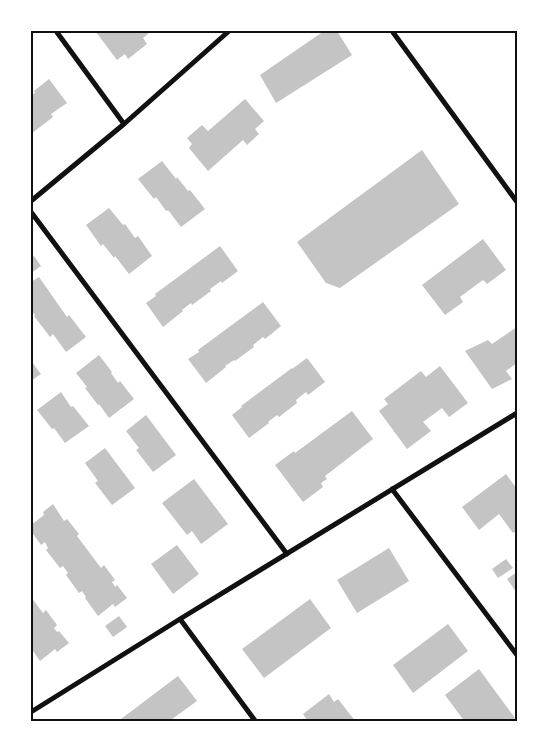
<svg xmlns="http://www.w3.org/2000/svg" width="548" height="753" viewBox="0 0 548 753" font-family="Ubuntu,sans-serif">
  <rect width="100%" height="100%" fill="#fff"/>
  <path fill="#c4c4c4" d="M97,31H149L150,32L143,38L147,44L128,59L125,54L117,60L96,32Z
    M324,31H337L352,55L276,103L260,75Z
    M49,79L67,103L51,114L53,117L31,134V96L35,93L34,91Z
    M245,99L264,121L255,129L259,134L247,145L243,140L208,171L189,148L192,144L187,138L202,125L208,131Z
    M422,150L459,204L340,288L326,283L297,242Z
    M162,161L176,179L177,177L188,191L190,190L205,209L181,227L168,210L166,211L156,197L154,199L138,179Z
    M109,208L123,225L125,224L135,238L138,236L152,256L129,274L115,256L114,258L103,244L101,246L86,225Z
    M483,239L506,270L487,284L483,280L460,297L463,302L445,315L422,285Z
    M220,246L238,271L222,283L221,281L210,289L211,291L192,305L191,303L182,310L183,311L163,327L146,303L156,296L155,294Z
    M34,256L41,266L31,273V258Z
    M39,277L67,317L69,315L86,337L66,352L53,334L50,337L34,316L35,315L31,310V282Z
    M263,302L281,326L265,339L263,337L253,345L254,347L235,361L234,360L225,366L226,367L206,383L188,359L199,352L198,350Z
    M517,327V363L506,371L512,379L492,389L465,351L488,340L492,344Z
    M99,355L112,372L111,373L118,383L120,381L134,399L109,418L99,404L98,405L85,388L87,387L76,373Z
    M307,358L325,382L308,395L306,392L296,400L297,403L279,417L277,415L268,422L269,423L249,438L232,415L242,407L241,406L292,368V369Z
    M31,361L41,374L31,381Z
    M440,366L468,403L449,417L442,408L423,422L431,431L407,449L379,411L388,404L384,399L421,371L426,377Z
    M61,392L71,407L73,406L89,426L65,443L54,428L52,429L37,410Z
    M352,411L373,439L325,476L327,479L321,483L323,487L303,502L275,465L294,451L295,453Z
    M146,415L176,455L153,472L136,450L139,448L126,431Z
    M105,448L135,488L112,505L95,483L98,481L85,463Z
    M506,474L517,489V530L513,533L499,514L479,530L462,507Z
    M194,479L228,524L201,544L192,531L187,535L162,503Z
    M53,504L64,521L67,519L79,534L77,536L101,568L104,565L115,580L112,582L115,587L117,585L127,598L115,607L113,604L98,616L85,598L86,597L82,591L79,593L66,575L68,573L63,566L60,568L46,550L48,548L45,542L41,545L31,531V525L44,515L43,512Z
    M177,545L199,574L173,594L151,564Z
    M389,548L409,581L357,613L337,580Z
    M506,559L513,568L498,578L492,569Z
    M517,572V593L507,579Z
    M31,597L43,613L46,610L57,625L54,628L57,632L59,631L69,643L57,652L55,649L40,661L31,648Z
    M310,599L331,628L264,678L242,649Z
    M119,616L127,627L113,637L105,626Z
    M448,624L468,651L413,693L393,665Z
    M479,669L515,718L511,722H465L445,695Z
    M178,676L197,701L168,722H117Z
    M329,694L334,702L338,699L356,722H305L307,720L303,714Z"/>
  <g fill="none" stroke-linecap="round" stroke-linejoin="round">
    <path stroke="#111" stroke-width="5" d="M56,31L124,124
      M392,31L517,202
      M31,201L124,124L229,31
      M31,212L287,554
      M392,489L517,655
      M180,619L256,722
      M31,712L180,619L517,413"/>
  </g>
  <rect width="548" height="753" fill="none" stroke="#ffffff" stroke-width="65"/>
  <rect x="32" y="32" width="484" height="688" fill="none" stroke="#111" stroke-width="2"/>
</svg>
